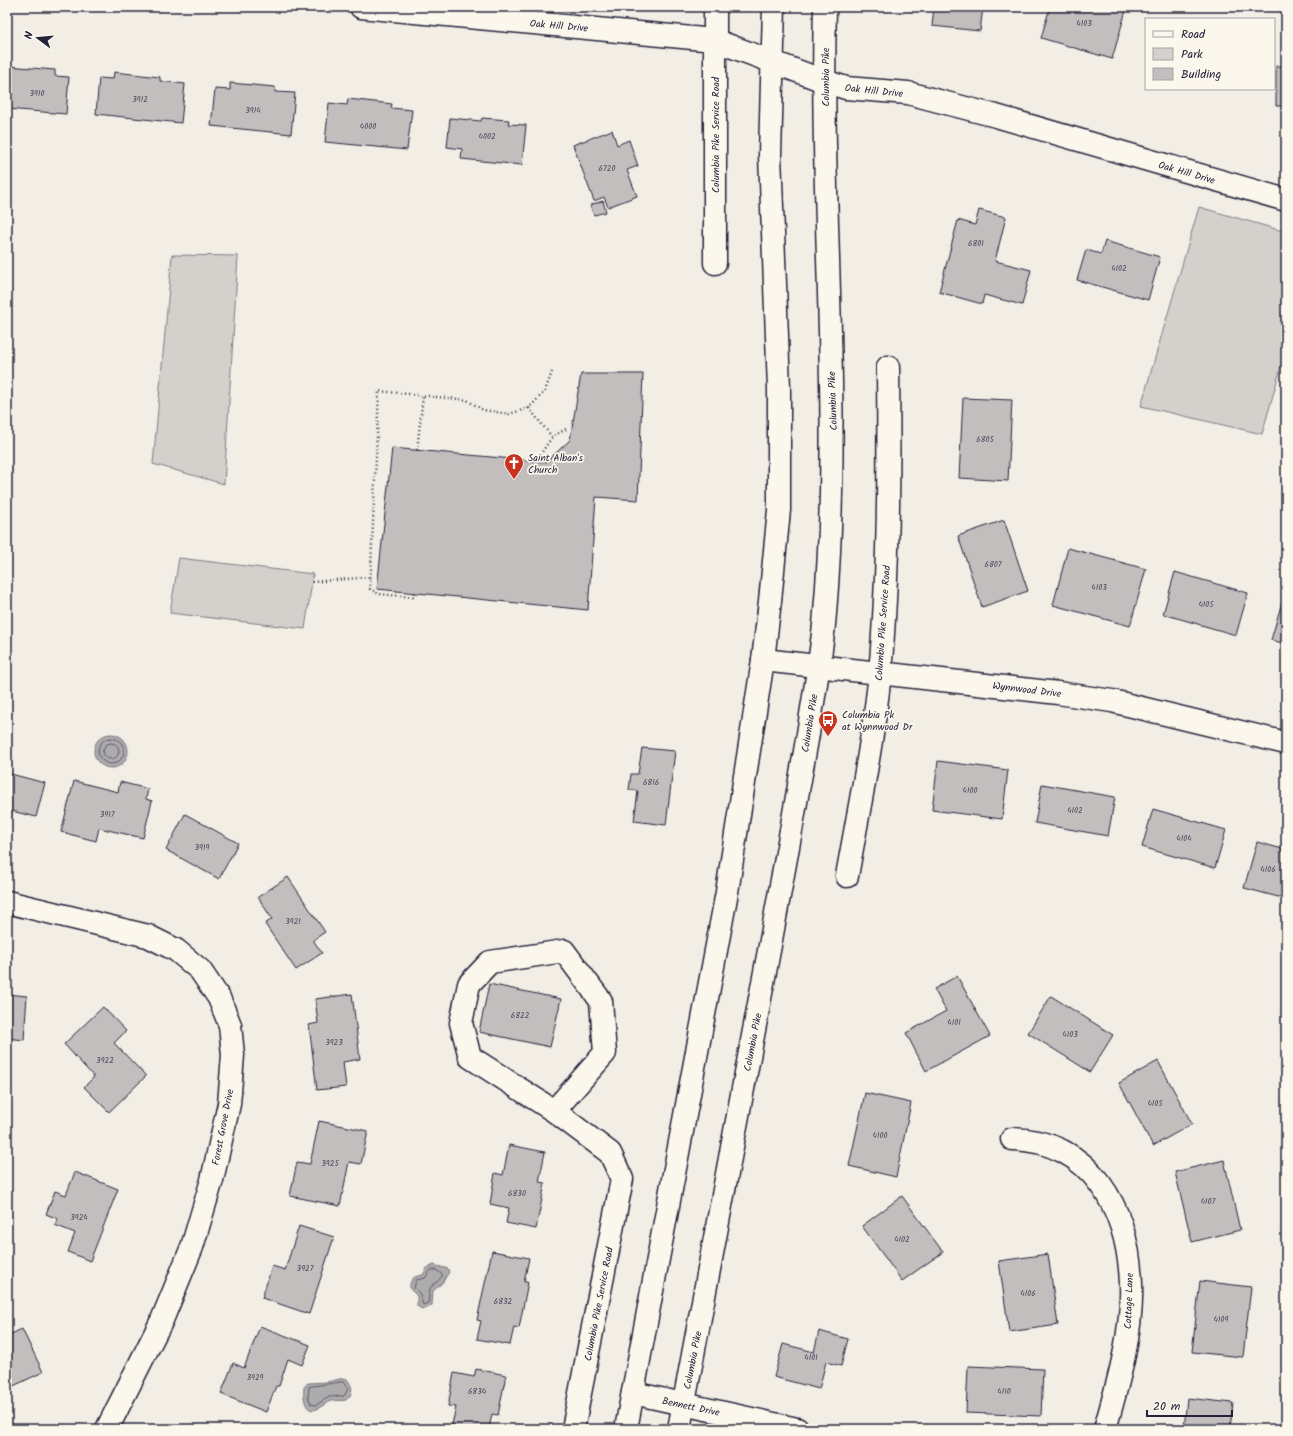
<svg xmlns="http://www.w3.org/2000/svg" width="1293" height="1436" viewBox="0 0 1293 1436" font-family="Kalam,sans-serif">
  <rect width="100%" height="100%" fill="#f2eee5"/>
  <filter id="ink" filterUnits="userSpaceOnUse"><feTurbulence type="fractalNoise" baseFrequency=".025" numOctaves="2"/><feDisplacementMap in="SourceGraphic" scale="8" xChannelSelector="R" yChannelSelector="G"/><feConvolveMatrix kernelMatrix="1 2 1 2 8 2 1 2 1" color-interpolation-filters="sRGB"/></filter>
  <g filter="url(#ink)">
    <path fill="#d4d1cc" stroke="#7b7a84" d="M1199,207L1286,232V349L1262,434L1141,406Z
      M172,255L238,256L224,484L153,464Z
      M179,558L313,574L305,629L170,613Z"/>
    <path fill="#aeabad" stroke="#76747f" d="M94 751a17 17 0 1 1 34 0a17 17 0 1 1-34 0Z
      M434,1265L448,1269L449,1272L442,1283L433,1291L432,1305C427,1309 423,1311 417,1306V1296L410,1289C409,1279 414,1276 423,1275L427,1268Z
      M344,1378L347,1379C353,1387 354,1393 346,1400C341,1401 336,1400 331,1401C326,1402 322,1407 317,1409C304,1414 303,1395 304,1387L308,1383L327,1382Z"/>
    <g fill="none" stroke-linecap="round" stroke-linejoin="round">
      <path stroke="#5a5969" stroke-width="1" d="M98 751a13 13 0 1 1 26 0a13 13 0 1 1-26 0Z
        M103 751a8 8 0 1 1 16 0a8 8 0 1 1-16 0Z
        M431,1270H436L443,1275L439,1280L430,1288L428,1303L423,1305L420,1294L414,1288L416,1280L425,1278Z
        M343,1382L348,1389L344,1396L329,1397L316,1405L311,1404L308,1397L309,1387Z"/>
    </g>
    <path fill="#c2bebe" stroke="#22223b" d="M934,7H983L980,31L932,26Z
      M1050,7H1127L1112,59L1041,38Z
      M8,66L55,70V76L69,77L66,114L7,109Z
      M1276,66H1286V106H1276Z
      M114,72L160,77V81L185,84L181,123L96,114L99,78L113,79Z
      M230,83L275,87V92L295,93L291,134L211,126L215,89L230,90Z
      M348,99L392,104L391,108L412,110L407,150L325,142L329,103L347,105Z
      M450,118L481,121L482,118L509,120L508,124L526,125L522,165L461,159L462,149L447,147Z
      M612,130L617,145L629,140L638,166L627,170L637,196L608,207L604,197L594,201L573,145Z
      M603,201L606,212L594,215L590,205Z
      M979,210L1006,217L995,261L1031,270L1022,305L984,295L982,304L939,292L958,220L975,225Z
      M1105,241L1160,257L1148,300L1077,280L1086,250L1101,254Z
      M581,374H643L638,500L596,497L588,610L377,589L392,448L546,462L570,440Z
      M963,398L1012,400L1008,481L959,478Z
      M1004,520L1028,591L982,607L958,536Z
      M1068,548L1146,569L1130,626L1053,605Z
      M1175,572L1248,593L1236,635L1163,614Z
      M1282,602L1286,603V644L1271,640Z
      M642,748L675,751L666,825L634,821L638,791L629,790L631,774H638Z
      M938,761L1008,770L1002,819L932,810Z
      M7,773L45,783L36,817L12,811L11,819L7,818Z
      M74,781L118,792L120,782L148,789L146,799L152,801L143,838L99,828L96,841L61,832Z
      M1042,784L1115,797L1108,836L1035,823Z
      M1153,809L1226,830L1215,868L1142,847Z
      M185,814L238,843L219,879L166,850Z
      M1257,842L1286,850V899L1244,888Z
      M288,877L325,932L313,940L322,953L296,970L265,924L272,919L258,897Z
      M957,976L990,1036L926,1071L906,1033L946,1011L934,989Z
      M489,984L561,999L550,1047L479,1032Z
      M7,994L27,996L24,1040L7,1038Z
      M352,994L360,1059L343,1062L346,1087L317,1090L309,1025L318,1023L315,999Z
      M1051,996L1113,1035L1090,1072L1028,1033Z
      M103,1007L126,1031L114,1043L146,1076L109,1112L84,1087L94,1077L64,1044Z
      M1158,1061L1192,1124L1153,1146L1119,1083Z
      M865,1093L911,1103L896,1177L849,1166Z
      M319,1121L368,1131L361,1164L349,1162L340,1206L290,1196L297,1162L310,1164Z
      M509,1145L545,1152L539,1182L545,1183L536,1229L506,1223L509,1208L490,1204L495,1173L503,1175Z
      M1224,1160L1240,1230L1192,1242L1175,1172Z
      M75,1172L118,1189L90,1261L68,1252L75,1233L55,1225L58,1219L46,1214L55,1191L66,1195Z
      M902,1196L943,1252L902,1281L862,1226Z
      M299,1226L334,1237L309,1314L262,1298L272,1266L285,1270Z
      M492,1251L529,1258L524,1282H528L519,1328L514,1327L510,1345L477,1339L481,1321L477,1320Z
      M1048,1254L1058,1325L1009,1332L999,1261Z
      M1200,1281L1251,1287L1243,1357L1192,1352Z
      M260,1326L310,1345L302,1365L288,1359L279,1386H276L266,1412L221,1394L233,1363L244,1368Z
      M22,1329L43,1372L7,1389V1336Z
      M819,1331L848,1339L841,1366L826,1362L819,1389L774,1377L783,1344L814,1352Z
      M968,1366L1043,1369L1041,1416L966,1413Z
      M476,1369L506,1375L498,1415L492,1414L489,1429H451L456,1407L448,1406L454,1373L474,1377Z
      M1187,1398L1233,1403L1230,1429H1184Z"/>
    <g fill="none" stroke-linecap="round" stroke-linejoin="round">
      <defs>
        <path id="minor" d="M361,7L714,40L824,81L846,88L908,93L996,116L1286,200
          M715,7V263
          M763,660L1058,693L1112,701L1286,743
          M847,876C859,809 873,741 880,673C889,571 889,469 888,367
          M7,902L148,936L176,950L200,970L219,998L230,1025L233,1055L229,1104L212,1180L192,1247L162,1320L107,1429
          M554,1111L605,1053L601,1001L564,951L490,962L469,984L461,1023L470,1057L554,1111L610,1153L622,1179L573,1429
          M1012,1139C1093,1141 1128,1211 1131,1283C1133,1332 1118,1383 1105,1429
          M633,1393L797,1429"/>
        <path id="major" d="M626,1429L727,892L763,660L770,601L779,510V388L770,155L774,7
          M679,1429C710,1266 740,1103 771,940C784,871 796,803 808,734C814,694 822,653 825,613C842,411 820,209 825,7"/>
      </defs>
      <use href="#minor" stroke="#22223b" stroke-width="25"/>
      <use href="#major" stroke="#22223b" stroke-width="25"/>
      <path stroke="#22223b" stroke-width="2.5" stroke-dasharray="1 3" stroke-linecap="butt" d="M529,408L552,437L566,429
        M417,450L423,396
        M540,455L552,437
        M312,582L370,577
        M414,593L413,597L379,594L370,589L379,391L467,400L483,410L509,414L529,408L545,391L552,372"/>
      <use href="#minor" stroke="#fbf7ec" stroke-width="22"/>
      <use href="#major" stroke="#fbf7ec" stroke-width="22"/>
    </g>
  </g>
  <defs>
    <symbol id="church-pin" viewBox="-11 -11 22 30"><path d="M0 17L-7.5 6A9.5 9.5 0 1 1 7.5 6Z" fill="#c8321e" stroke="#fbf7ec"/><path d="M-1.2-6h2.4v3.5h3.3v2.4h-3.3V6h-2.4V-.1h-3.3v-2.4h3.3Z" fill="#fff"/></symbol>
    <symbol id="bus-pin" viewBox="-11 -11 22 30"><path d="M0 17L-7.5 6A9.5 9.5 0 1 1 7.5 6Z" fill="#c8321e" stroke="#fbf7ec"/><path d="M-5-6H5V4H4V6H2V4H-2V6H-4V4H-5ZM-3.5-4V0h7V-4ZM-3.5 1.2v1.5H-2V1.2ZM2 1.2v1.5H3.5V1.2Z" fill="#fff"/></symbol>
  </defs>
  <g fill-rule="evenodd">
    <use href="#church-pin" x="503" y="452" width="22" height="30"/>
    <use href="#bus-pin" x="817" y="709" width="22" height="30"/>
  </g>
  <g text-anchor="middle" stroke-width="3.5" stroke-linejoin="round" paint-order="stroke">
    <g font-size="8" fill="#4a495c">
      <text x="1084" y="26">4103</text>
      <text x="37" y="96">3910</text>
      <text x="140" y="102">3912</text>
      <text x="253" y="113">3914</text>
      <text x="368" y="129">4000</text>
      <text x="487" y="139">4002</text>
      <text x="607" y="171">6720</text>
      <text x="976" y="246">6801</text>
      <text x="1119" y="271">4102</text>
      <text x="985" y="442">6805</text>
      <text x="993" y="567">6807</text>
      <text x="1099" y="590">4103</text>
      <text x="1206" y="607">4105</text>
      <text x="651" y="785">6816</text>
      <text x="970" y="793">4100</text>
      <text x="1075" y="813">4102</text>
      <text x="107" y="817">3917</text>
      <text x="1184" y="841">4104</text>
      <text x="202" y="850">3919</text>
      <text x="1268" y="872">4106</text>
      <text x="293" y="924">3921</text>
      <text x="520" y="1018">6822</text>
      <text x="954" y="1025">4101</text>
      <text x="1070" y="1037">4103</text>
      <text x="334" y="1045">3923</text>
      <text x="105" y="1063">3922</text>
      <text x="1155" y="1106">4105</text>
      <text x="880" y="1138">4100</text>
      <text x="330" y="1166">3925</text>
      <text x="517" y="1196">6830</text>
      <text x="1208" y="1204">4107</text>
      <text x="79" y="1220">3924</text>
      <text x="902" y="1242">4102</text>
      <text x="305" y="1271">3927</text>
      <text x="1028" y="1296">4106</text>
      <text x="503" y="1304">6832</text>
      <text x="1221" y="1322">4109</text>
      <text x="811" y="1360">4101</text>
      <text x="255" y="1380">3929</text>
      <text x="477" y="1394">6834</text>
      <text x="1004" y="1394">4110</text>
    </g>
    <g font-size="10" fill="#22223b" stroke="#fbf7ec">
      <text transform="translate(559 25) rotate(5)" y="4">Oak Hill Drive</text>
      <text transform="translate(825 77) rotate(-90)" y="4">Columbia Pike</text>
      <text transform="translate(874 90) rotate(6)" y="4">Oak Hill Drive</text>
      <text transform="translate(715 135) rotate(-90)" y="4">Columbia Pike Service Road</text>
      <text transform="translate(1187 172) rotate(16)" y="4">Oak Hill Drive</text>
      <text transform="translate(832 401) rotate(-92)" y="4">Columbia Pike</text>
      <text transform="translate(882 623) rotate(-86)" y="4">Columbia Pike Service Road</text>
      <text transform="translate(1027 689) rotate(7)" y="4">Wynnwood Drive</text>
      <text transform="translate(809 723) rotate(-81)" y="4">Columbia Pike</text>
      <text transform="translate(752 1042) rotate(-79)" y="4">Columbia Pike</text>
      <text transform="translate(222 1127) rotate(-79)" y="4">Forest Grove Drive</text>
      <text transform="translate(1128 1301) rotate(-88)" y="4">Cottage Lane</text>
      <text transform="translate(598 1304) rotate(-79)" y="4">Columbia Pike Service Road</text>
      <text transform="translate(692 1360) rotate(-79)" y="4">Columbia Pike</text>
      <text transform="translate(691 1406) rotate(12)" y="4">Bennett Drive</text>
    </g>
    <g font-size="10" fill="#22223b" stroke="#fbf7ec" text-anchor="start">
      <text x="528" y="461">Saint Alban's<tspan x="528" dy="12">Church</tspan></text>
      <text x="842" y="718">Columbia Pk<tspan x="842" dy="12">at Wynnwood Dr</tspan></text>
    </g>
  </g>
  <rect width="1293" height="1436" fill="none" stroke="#fbf7ec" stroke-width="24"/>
  <rect x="12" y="12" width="1269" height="1412" fill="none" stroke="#22223b" stroke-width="1.5" filter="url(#ink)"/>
  <rect x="1145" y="18" width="130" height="72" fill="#fbf7ec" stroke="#a4a2a5"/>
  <rect x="1153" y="31" width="20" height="6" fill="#fbf7ec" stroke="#a4a2a5"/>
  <text x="1181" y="38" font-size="12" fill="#22223b">Road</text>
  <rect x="1153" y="48" width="20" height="12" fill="#d4d1cc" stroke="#a4a2a5"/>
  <text x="1181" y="58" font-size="12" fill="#22223b">Park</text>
  <rect x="1153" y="68" width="20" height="12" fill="#c2bebe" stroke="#a4a2a5"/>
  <text x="1181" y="78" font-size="12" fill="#22223b">Building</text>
  <g transform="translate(38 38) rotate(286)" stroke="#fbf7ec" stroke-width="3" paint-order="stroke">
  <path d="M0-3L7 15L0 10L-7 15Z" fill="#22223b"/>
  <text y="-6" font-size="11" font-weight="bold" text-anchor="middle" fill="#22223b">N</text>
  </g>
  <path d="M1147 1410v6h85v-6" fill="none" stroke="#22223b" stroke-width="2"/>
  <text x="1153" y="1410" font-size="12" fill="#22223b" stroke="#fbf7ec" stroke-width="3" paint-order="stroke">20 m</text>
</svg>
